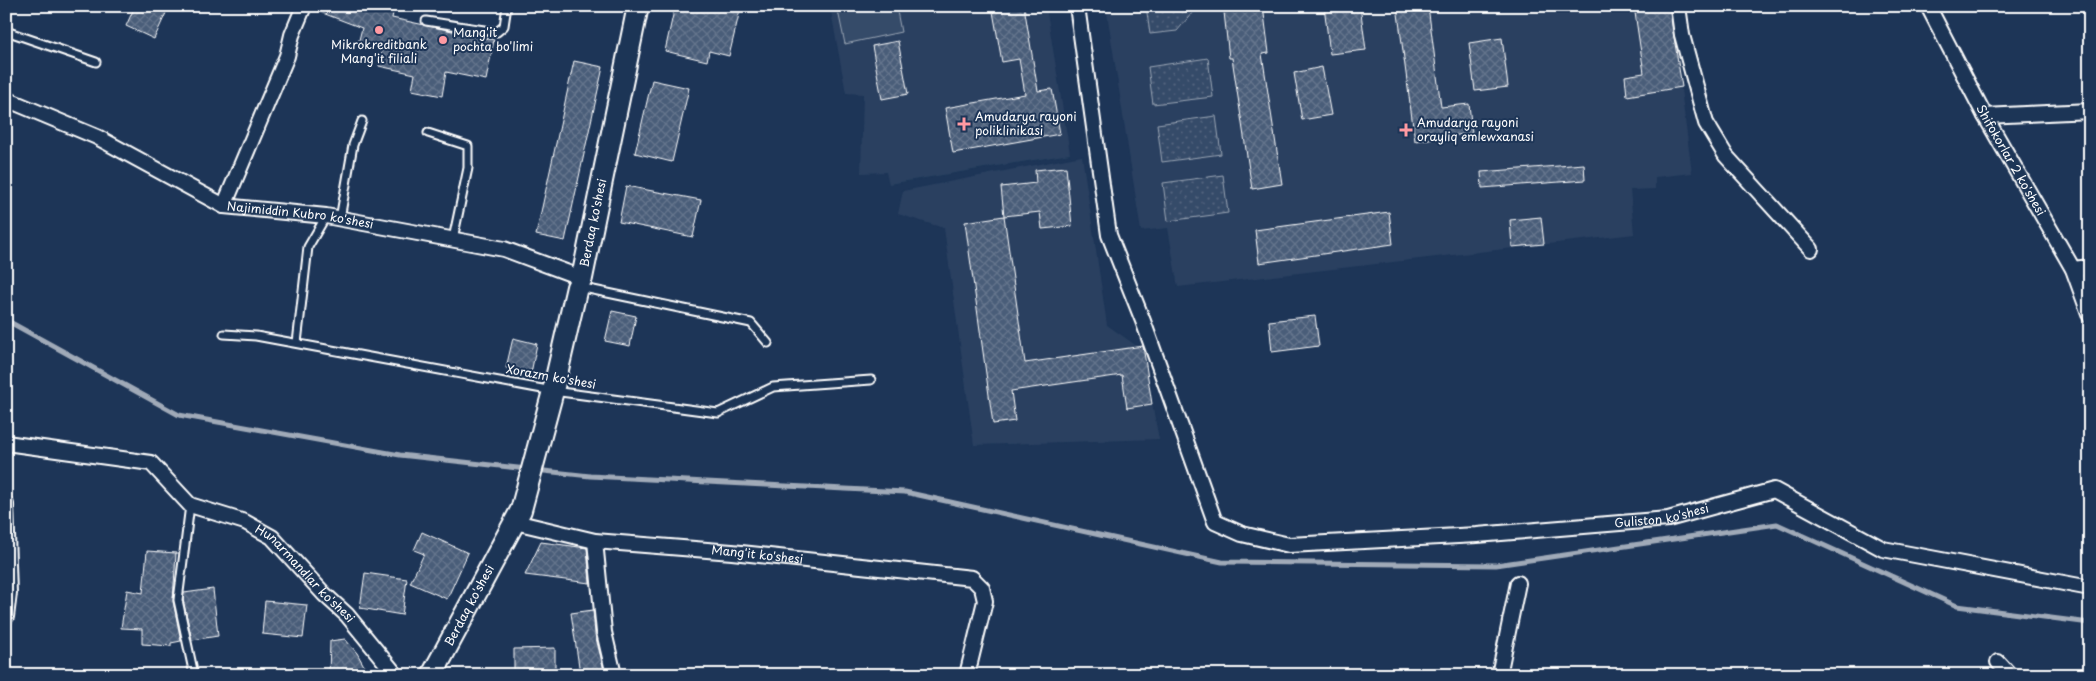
<svg xmlns="http://www.w3.org/2000/svg" width="2096" height="681" viewBox="0 0 2096 681" font-family="'Playpen Sans',sans-serif">
  <defs>
    <pattern id="grass-dots" width="8" height="8" patternUnits="userSpaceOnUse" patternTransform="scale(1.25)"><rect width="8" height="8" fill="#364b69"/><path d="M2 2h.1M6 6h.1" fill="none" stroke="#546680" stroke-width="1.8" stroke-linecap="round"/></pattern>
    <pattern id="building-cross-hatch" width="8" height="8" patternUnits="userSpaceOnUse" patternTransform="scale(1.25)"><rect width="8" height="8" fill="#4a5d79"/><path d="M0 0l8 8M0 8l8-8" fill="none" stroke="#65758d"/></pattern>
  </defs>
  <rect width="100%" height="100%" fill="#1d3557"/>
  <filter id="ink" filterUnits="userSpaceOnUse"><feTurbulence type="fractalNoise" baseFrequency=".02" numOctaves="2"/><feDisplacementMap in="SourceGraphic" scale="10" xChannelSelector="R" yChannelSelector="G"/><feConvolveMatrix kernelMatrix="1 2 1 2 8 2 1 2 1" color-interpolation-filters="sRGB"/></filter>
  <g filter="url(#ink)">
    <path fill="#2a4161" d="M830,6H1046L1070,154L889,184L886,172L861,173L863,94L846,93Z
      M1106,6H1670L1692,173L1655,177V189L1630,190L1634,234L1178,287L1168,228L1141,231Z
      M1082,156L1107,325L1141,349L1159,439L974,445L944,228L898,214L903,191Z"/>
    <path fill="url(#grass-dots)" stroke="#9aa5b4" d="M1146,6H1198L1177,31L1150,34Z
      M1208,58L1213,97L1153,104L1148,67Z
      M1216,116L1221,154L1162,162L1157,124Z
      M1223,175L1228,213L1168,221L1163,183Z"/>
    <path fill="#364b69" stroke="#9aa5b4" d="M837,6H896L901,32L845,44Z"/>
    <g fill="none" stroke-linecap="round" stroke-linejoin="round">
      <path stroke="#a0aab8" stroke-width="5" d="M6,320L179,415L400,455L527,469
        M535,470L590,476L905,492L1222,562L1496,565L1777,524L1957,606L2090,623"/>
    </g>
    <path fill="url(#building-cross-hatch)" stroke="#fff" d="M135,6H164L162,11L166,13L154,39L126,26Z
      M313,6H379L394,9L392,18L494,40L486,80L446,72L442,96L412,90L415,74L379,66L382,49L358,44L362,28L312,9Z
      M675,6H741L729,56L709,51L707,61L665,51Z
      M992,6H1024L1038,91L1052,89L1060,134L953,153L945,108L1025,94L1019,59L1002,62Z
      M1232,6H1263L1269,53L1262,54L1282,184L1252,189L1232,58H1229L1224,12L1232,11Z
      M1324,6H1360L1366,50L1330,54Z
      M1397,6H1428L1441,107L1469,104L1472,133L1415,141Z
      M1634,6H1669L1682,87L1627,96L1625,76L1644,73Z
      M1502,38L1508,87L1475,91L1469,43Z
      M898,41L908,94L882,99L872,46Z
      M574,61L603,67L565,241L536,235Z
      M1322,67L1331,115L1302,120L1294,73Z
      M652,80L689,88L672,162L635,153Z
      M1584,164L1585,180L1482,188L1481,172Z
      M1066,167L1072,226L1042,229L1040,212L1004,216L1001,187L1036,183L1035,170Z
      M626,186L701,200L693,237L619,222Z
      M1389,212L1393,244L1259,263L1255,230Z
      M1004,216L1025,363L1143,346L1152,404L1127,408L1122,375L1011,391L1015,421L993,424L965,222Z
      M1541,217L1544,244L1512,247L1510,220Z
      M612,311L636,316L630,346L605,341Z
      M1315,316L1319,346L1272,352L1269,321Z
      M513,338L537,344L531,373L506,368Z
      M422,532L468,553L447,599L410,583L424,554L414,550Z
      M541,542L587,548L590,583L525,575Z
      M147,551L176,553L173,601L181,641L171,643V646L142,644V629L121,628L127,590L143,593Z
      M365,573L407,579L402,615L360,608Z
      M213,589L218,636L192,640L183,600L184,593Z
      M265,601L307,605L303,638L262,634Z
      M593,610L595,634L604,670L580,673L571,613Z
      M345,639L357,653L369,675H329L330,641Z
      M555,648V675H514V649Z"/>
    <g fill="none" stroke-linecap="round" stroke-linejoin="round">
      <defs>
        <path id="service" d="M426,21L497,32L504,26L507,6
          M6,31L96,62
          M428,133L468,146V168L453,239
          M340,219L353,145L362,121
          M579,287L751,323L768,343
          M224,334L256,336L553,391L718,413L773,387L871,380
          M297,343L308,247L326,216
          M190,505L178,600L194,675"/>
        <g id="minor">
          <path id="s1" d="M1077,6L1109,235L1143,321L1215,522L1242,534L1289,545L1477,535L1668,519L1774,490L1883,549L2090,588"/>
          <path d="M1678,6L1682,35L1706,123L1726,156L1811,249"/>
          <path id="s2" d="M1928,6L1985,116L2073,269L2090,316"/>
          <path id="s3" d="M6,99L97,137L224,206L326,216L504,249L582,278"/>
          <path d="M1985,116L2090,111"/>
          <path d="M224,206L287,56L292,35L304,6"/>
          <path d="M2073,269L2090,267"/>
          <path id="s4" d="M6,443L151,463L190,505L245,522L272,537L324,594L347,615L396,675"/>
          <path d="M6,504L9,593L6,617"/>
          <path id="s5" d="M515,522L595,541L732,552L972,578L982,588L985,601L967,675"/>
          <path d="M595,541L604,632L614,675"/>
          <path d="M1998,662L2010,675"/>
          <path d="M1499,675L1518,583"/>
        </g>
        <g id="secondary">
          <path id="s6" d="M432,675L521,510L553,391L577,287L582,278L638,6"/>
        </g>
      </defs>
      <use href="#service" stroke="#fff" stroke-width="11"/>
      <use href="#minor" stroke="#fff" stroke-width="18"/>
      <use href="#secondary" stroke="#fff" stroke-width="24"/>
      <use href="#service" stroke="#1d3557" stroke-width="7"/>
      <use href="#minor" stroke="#1d3557" stroke-width="14"/>
      <use href="#secondary" stroke="#1d3557" stroke-width="20"/>
    </g>
  </g>
  <g fill="#ff9aa2" stroke="#1d3557" stroke-width="2">
    <circle cx="379" cy="30" r="5"/>
    <circle cx="443" cy="40" r="5"/>
    <path d="M961.5 116.5h5v5h5v5h-5v5h-5v-5h-5v-5h5z"/>
    <path d="M1403.5 122.5h5v5h5v5h-5v5h-5v-5h-5v-5h5z"/>
  </g>
  <g text-anchor="middle" stroke-width="4" stroke-linejoin="round" paint-order="stroke">
    <g font-size="12" fill="#fff" stroke="#1d3557" text-anchor="start">
      <text x="453" y="37">Mang'it<tspan x="453" dy="14">pochta bo'limi</tspan></text>
      <text x="379" y="49" text-anchor="middle">Mikrokreditbank<tspan x="379" dy="14">Mang'it filiali</tspan></text>
      <text x="975" y="121">Amudarya rayoni<tspan x="975" dy="14">poliklinikasi</tspan></text>
      <text x="1417" y="127">Amudarya rayoni<tspan x="1417" dy="14">orayliq emlewxanasi</tspan></text>
    </g>
    <g font-size="12" fill="#fff" stroke="#1d3557">
      <text dy="4" stroke="none"><textPath href="#s2" startOffset="175">Shifokorlar 2 ko'shesi</textPath></text>
      <text dy="4" stroke="none"><textPath href="#s3" startOffset="320">Najimiddin Kubro ko'shesi</textPath></text>
      <text dy="4" stroke="none"><textPath href="#s6" startOffset="484">Berdaq ko'shesi</textPath></text>
      <text transform="translate(551 377) rotate(10)" y="4">Xorazm ko'shesi</text>
      <text dy="4" stroke="none"><textPath href="#s1" startOffset="989">Guliston ko'shesi</textPath></text>
      <text dy="4" stroke="none"><textPath href="#s5" startOffset="245">Mang'it ko'shesi</textPath></text>
      <text dy="4" stroke="none"><textPath href="#s4" startOffset="341">Hunarmandlar ko'shesi</textPath></text>
      <text dy="4" stroke="none"><textPath href="#s6" startOffset="79">Berdaq ko'shesi</textPath></text>
    </g>
  </g>
  <rect width="2096" height="681" fill="none" stroke="#1d3557" stroke-width="25"/>
  <rect x="12" y="12" width="2071" height="656" fill="none" stroke="#fff" stroke-width="2" filter="url(#ink)"/>
</svg>
